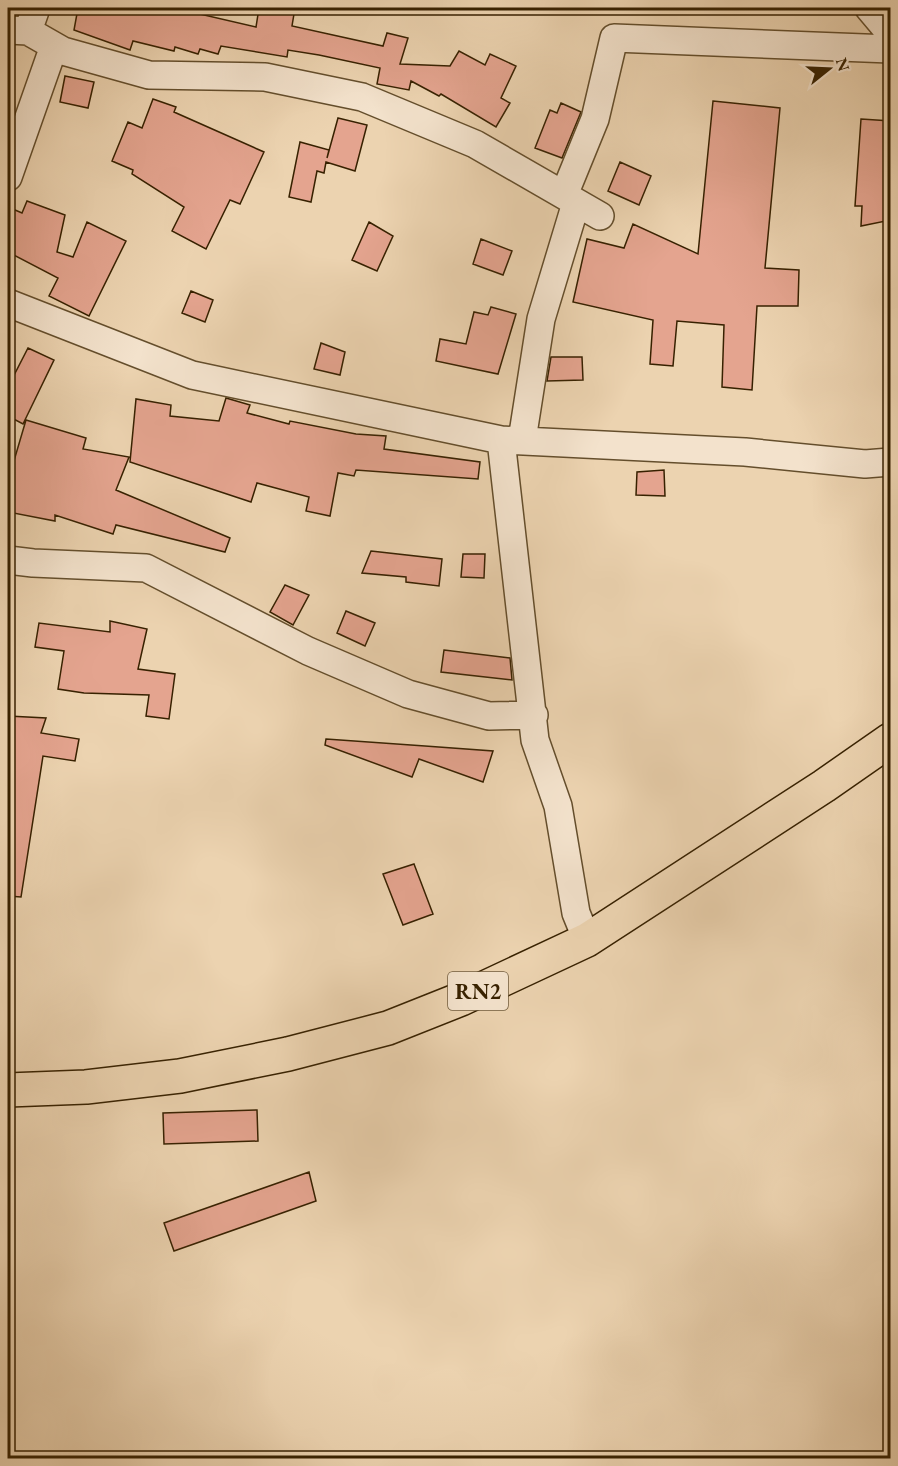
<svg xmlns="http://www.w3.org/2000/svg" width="898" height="1466" viewBox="0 0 898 1466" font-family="'EB Garamond',serif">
  <rect width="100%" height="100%" fill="#ecd3b0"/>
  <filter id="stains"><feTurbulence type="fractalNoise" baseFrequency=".00333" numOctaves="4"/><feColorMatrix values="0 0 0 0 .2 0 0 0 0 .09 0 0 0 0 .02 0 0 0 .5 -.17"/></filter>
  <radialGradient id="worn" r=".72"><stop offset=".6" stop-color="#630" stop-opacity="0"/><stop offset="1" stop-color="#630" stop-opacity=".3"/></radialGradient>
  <path fill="#e4a48f" stroke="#372100" stroke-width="1.5" d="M78,8H174L256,27L259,8H295L292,26L383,46L387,33L408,38L400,64L450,66L459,51L485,65L490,54L516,66L501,98L510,103L496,127L441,94L439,96L411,81L409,90L377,84L380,68L319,55L288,50L287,57L221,46L218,54L200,49L198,54L175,47L174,51L133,41L130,50L74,30Z
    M65,76L94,82L88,108L60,102Z
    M153,99L176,107L174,112L264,152L240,204L230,200L206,249L172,231L184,207L132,174L133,170L112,161L128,122L142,128Z
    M713,101L780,108L765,268L799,270L798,306H757L752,390L722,387L724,325L677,321L673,366L650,364L653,320L573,302L587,239L624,248L633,224L698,254Z
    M561,103L581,112L562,158L535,148L550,110L557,113Z
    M338,118L367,125L355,171L326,162L324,173L317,171L311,202L289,197L300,142L329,150L327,158Z
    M861,119L891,121V220L861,226L862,206H855Z
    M620,162L651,176L639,205L608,191Z
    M27,201L65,215L57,252L73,257L87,222L126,241L89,316L49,296L58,278L8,252V207L22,213Z
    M369,222L393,236L377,271L352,260Z
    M481,239L512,251L503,275L473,264Z
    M191,291L213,300L205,322L182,313Z
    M491,307L516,314L498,374L436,361L440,339L466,344L474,312L488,315Z
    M321,343L345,352L340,375L314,369Z
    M28,348L54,360L23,424L8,416V387Z
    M551,357H582L583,380L547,381Z
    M226,398L250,405L247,413L289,424L290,421L356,434L386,436L384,449L480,462L478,479L356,470L354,476L338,473L330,516L306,511L309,497L257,483L251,502L130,462L136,399L171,405L170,416L219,421Z
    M26,420L86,438L83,449L129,457L116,490L230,538L225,552L116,525L113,534L55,515V521L8,512V481Z
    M664,470L665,496L636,495L637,472Z
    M371,551L442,559L439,586L406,582V577L362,573Z
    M463,554H485L484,578L461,577Z
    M285,585L309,595L293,625L270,612Z
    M346,611L375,623L365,646L337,633Z
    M110,621L147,629L138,669L175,674L169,719L146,716L149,695L84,693L58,689L64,651L35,647L39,623L110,632Z
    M444,650L510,658L512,680L441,672Z
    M8,716L46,718L41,733L79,739L75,761L43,756L21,897L8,896Z
    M326,739L425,746L493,751L483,782L419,759L412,777L325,745Z
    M414,864L433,914L403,925L383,874Z
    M257,1110L258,1141L164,1144L163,1113Z
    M309,1172L316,1201L174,1251L164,1223Z"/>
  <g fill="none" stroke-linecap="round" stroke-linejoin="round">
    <defs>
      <path id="minor" d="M869,8L890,33
        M8,30L28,31L63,51L149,75L265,77L362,97L475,144L600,216
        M28,31L36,8
        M8,177L54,46
        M564,195L595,119L614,38L890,49
        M8,303L192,375L501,440L745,452L865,464L890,462
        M501,440L535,740L558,806L576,913L587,940
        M522,440L541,319L576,203
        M8,560L33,563L146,568L308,651L408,694L489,716L534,715"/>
      <path id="trunk" d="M8,1090L86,1087L180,1076L288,1054L388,1028L461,999L587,940L824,786L890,740"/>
    </defs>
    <use href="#minor" stroke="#644e2c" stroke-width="30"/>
    <use href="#trunk" stroke="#372100" stroke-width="36"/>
    <use href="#minor" stroke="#f3e2cc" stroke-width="27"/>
    <use href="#trunk" stroke="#ecd3b0" stroke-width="33"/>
  </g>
  <g text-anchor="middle" stroke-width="4.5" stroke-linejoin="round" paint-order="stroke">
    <rect fill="#f3e2cc" stroke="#6f5b3d" stroke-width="1.5" x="448" y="972" width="60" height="38" rx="4.5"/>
    <g font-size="22" font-weight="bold" fill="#372100">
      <text x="478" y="999">RN2</text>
    </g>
  </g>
  <rect width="898" height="1466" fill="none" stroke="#ecd3b0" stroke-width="30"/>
  <rect x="9" y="9" width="880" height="1448" fill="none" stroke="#372100" stroke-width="3"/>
  <rect x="15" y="15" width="868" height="1436" fill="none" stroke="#372100" stroke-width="1.5"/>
  <g transform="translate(829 69) rotate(72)" stroke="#f3e2cc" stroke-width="4.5" paint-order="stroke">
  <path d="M0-4.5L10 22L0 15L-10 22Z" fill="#372100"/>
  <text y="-9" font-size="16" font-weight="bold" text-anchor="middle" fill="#372100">N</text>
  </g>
  <rect width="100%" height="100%" filter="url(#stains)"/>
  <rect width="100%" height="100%" fill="url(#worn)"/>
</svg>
